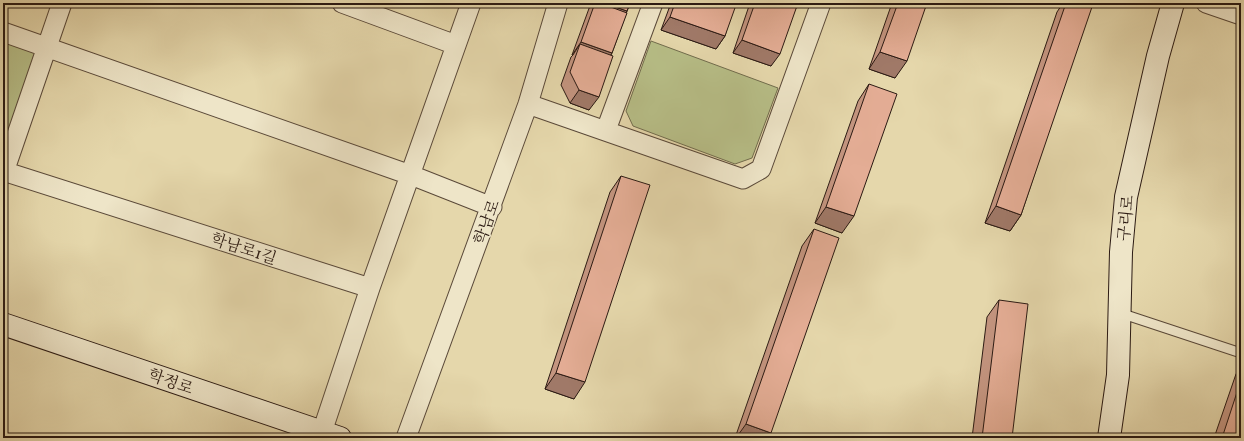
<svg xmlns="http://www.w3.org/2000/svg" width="1244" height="441" viewBox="0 0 1244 441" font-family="Vollkorn,'Noto Serif KR',serif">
  <rect width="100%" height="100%" fill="#e5d7ab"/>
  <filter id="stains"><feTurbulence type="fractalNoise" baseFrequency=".005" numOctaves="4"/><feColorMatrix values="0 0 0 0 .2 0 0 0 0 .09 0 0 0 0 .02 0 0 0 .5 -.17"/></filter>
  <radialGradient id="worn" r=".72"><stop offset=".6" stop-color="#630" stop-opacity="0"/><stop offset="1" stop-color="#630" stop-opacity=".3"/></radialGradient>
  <path fill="#b7be87" stroke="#716c4d" d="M3,37L40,49L3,155Z
    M651,41L778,88L752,158L735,164L633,126L626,111Z"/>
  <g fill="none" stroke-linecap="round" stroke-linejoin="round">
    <defs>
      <path id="lane" d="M1120,313L1241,353"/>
      <path id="street" d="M342,3L456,45
        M1206,3L1241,15
        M3,32L416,177L492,207
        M528,104L743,179L761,169L821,3
        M606,130L653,3
        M3,171L370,288
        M4,172L62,3
        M322,432L370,288L471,3
        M406,438L528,104L558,3"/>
      <path id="secondary" d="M3,324L340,438
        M1109,438L1118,375L1121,252L1126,197L1158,56L1173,3"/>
    </defs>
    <use href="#lane" stroke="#5a4939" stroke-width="11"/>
    <use href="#street" stroke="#5a4939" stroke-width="21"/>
    <use href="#secondary" stroke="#2b1a13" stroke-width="24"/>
    <use href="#lane" stroke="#eee5c8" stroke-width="9"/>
    <use href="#street" stroke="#eee5c8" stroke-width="19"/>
    <use href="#secondary" stroke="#eee5c8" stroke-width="22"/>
  </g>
  <path fill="#c49580" stroke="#2b1a13" d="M591,3H630L612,53L611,55L589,110L570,103L561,85L571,57L573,55H572Z
    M671,3H735L734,4L725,36L716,49L661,30Z
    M750,3H798L771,66L733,53Z
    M892,3H927L895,78L869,69Z
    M1063,3H1091L1021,215L1010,231L985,223L1057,12Z
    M869,84L842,233L815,223L858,101Z
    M621,176L574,399L545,389L610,192Z
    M814,229L767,438H735L802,246Z
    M999,300L1012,438H972L987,317Z
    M1241,367V438H1214L1236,374Z"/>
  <path fill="#a07968" stroke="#2b1a13" d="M595,3H604L627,11L618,24Z
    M670,17L725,36L716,49L661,30Z
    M742,40L780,54L771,66L733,53Z
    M581,42L612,53L603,66L580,44L573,55H572Z
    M880,52L907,61L895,78L869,69Z
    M579,90L599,97L589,110L570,103Z
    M996,206L1021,215L1010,231L985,223Z
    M826,207L854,216L842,233L815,223Z
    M556,373L585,382L574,399L545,389Z
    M746,424L771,433L767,438H736Z"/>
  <path fill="#e4ad95" stroke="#2b1a13" d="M595,3H600L627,13L612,53L581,42Z
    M604,3H630L627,11Z
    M675,3H730L736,5L725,36L670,17Z
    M755,3H798L780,54L742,40Z
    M898,3H927L907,61L880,52Z
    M1066,3H1091L1093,4L1021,215L996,206Z
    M580,44L613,56L599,97L579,90L570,72Z
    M869,84L897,94L854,216L826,207Z
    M621,176L650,185L585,382L556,373Z
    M814,229L839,238L771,433L746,424Z
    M999,300L1028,304L1012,438H982Z
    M1241,380V438H1222Z"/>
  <g text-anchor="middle" stroke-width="3" stroke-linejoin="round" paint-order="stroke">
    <g font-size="16" fill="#2b1a13" stroke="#eee5c8">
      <text transform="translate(1125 218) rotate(-84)" y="6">구리로</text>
      <text transform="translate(486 222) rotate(-70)" y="6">학남로</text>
      <text transform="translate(244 248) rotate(18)" y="6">학남로1길</text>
      <text transform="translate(171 381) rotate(19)" y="6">학정로</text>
    </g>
  </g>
  <rect width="1244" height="441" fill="none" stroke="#e5d7ab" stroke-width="16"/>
  <rect x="4" y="4" width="1236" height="433" fill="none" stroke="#2b1a13" stroke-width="2"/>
  <rect x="8" y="8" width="1228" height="425" fill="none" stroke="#2b1a13"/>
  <rect width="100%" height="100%" filter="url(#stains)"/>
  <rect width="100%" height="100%" fill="url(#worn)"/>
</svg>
